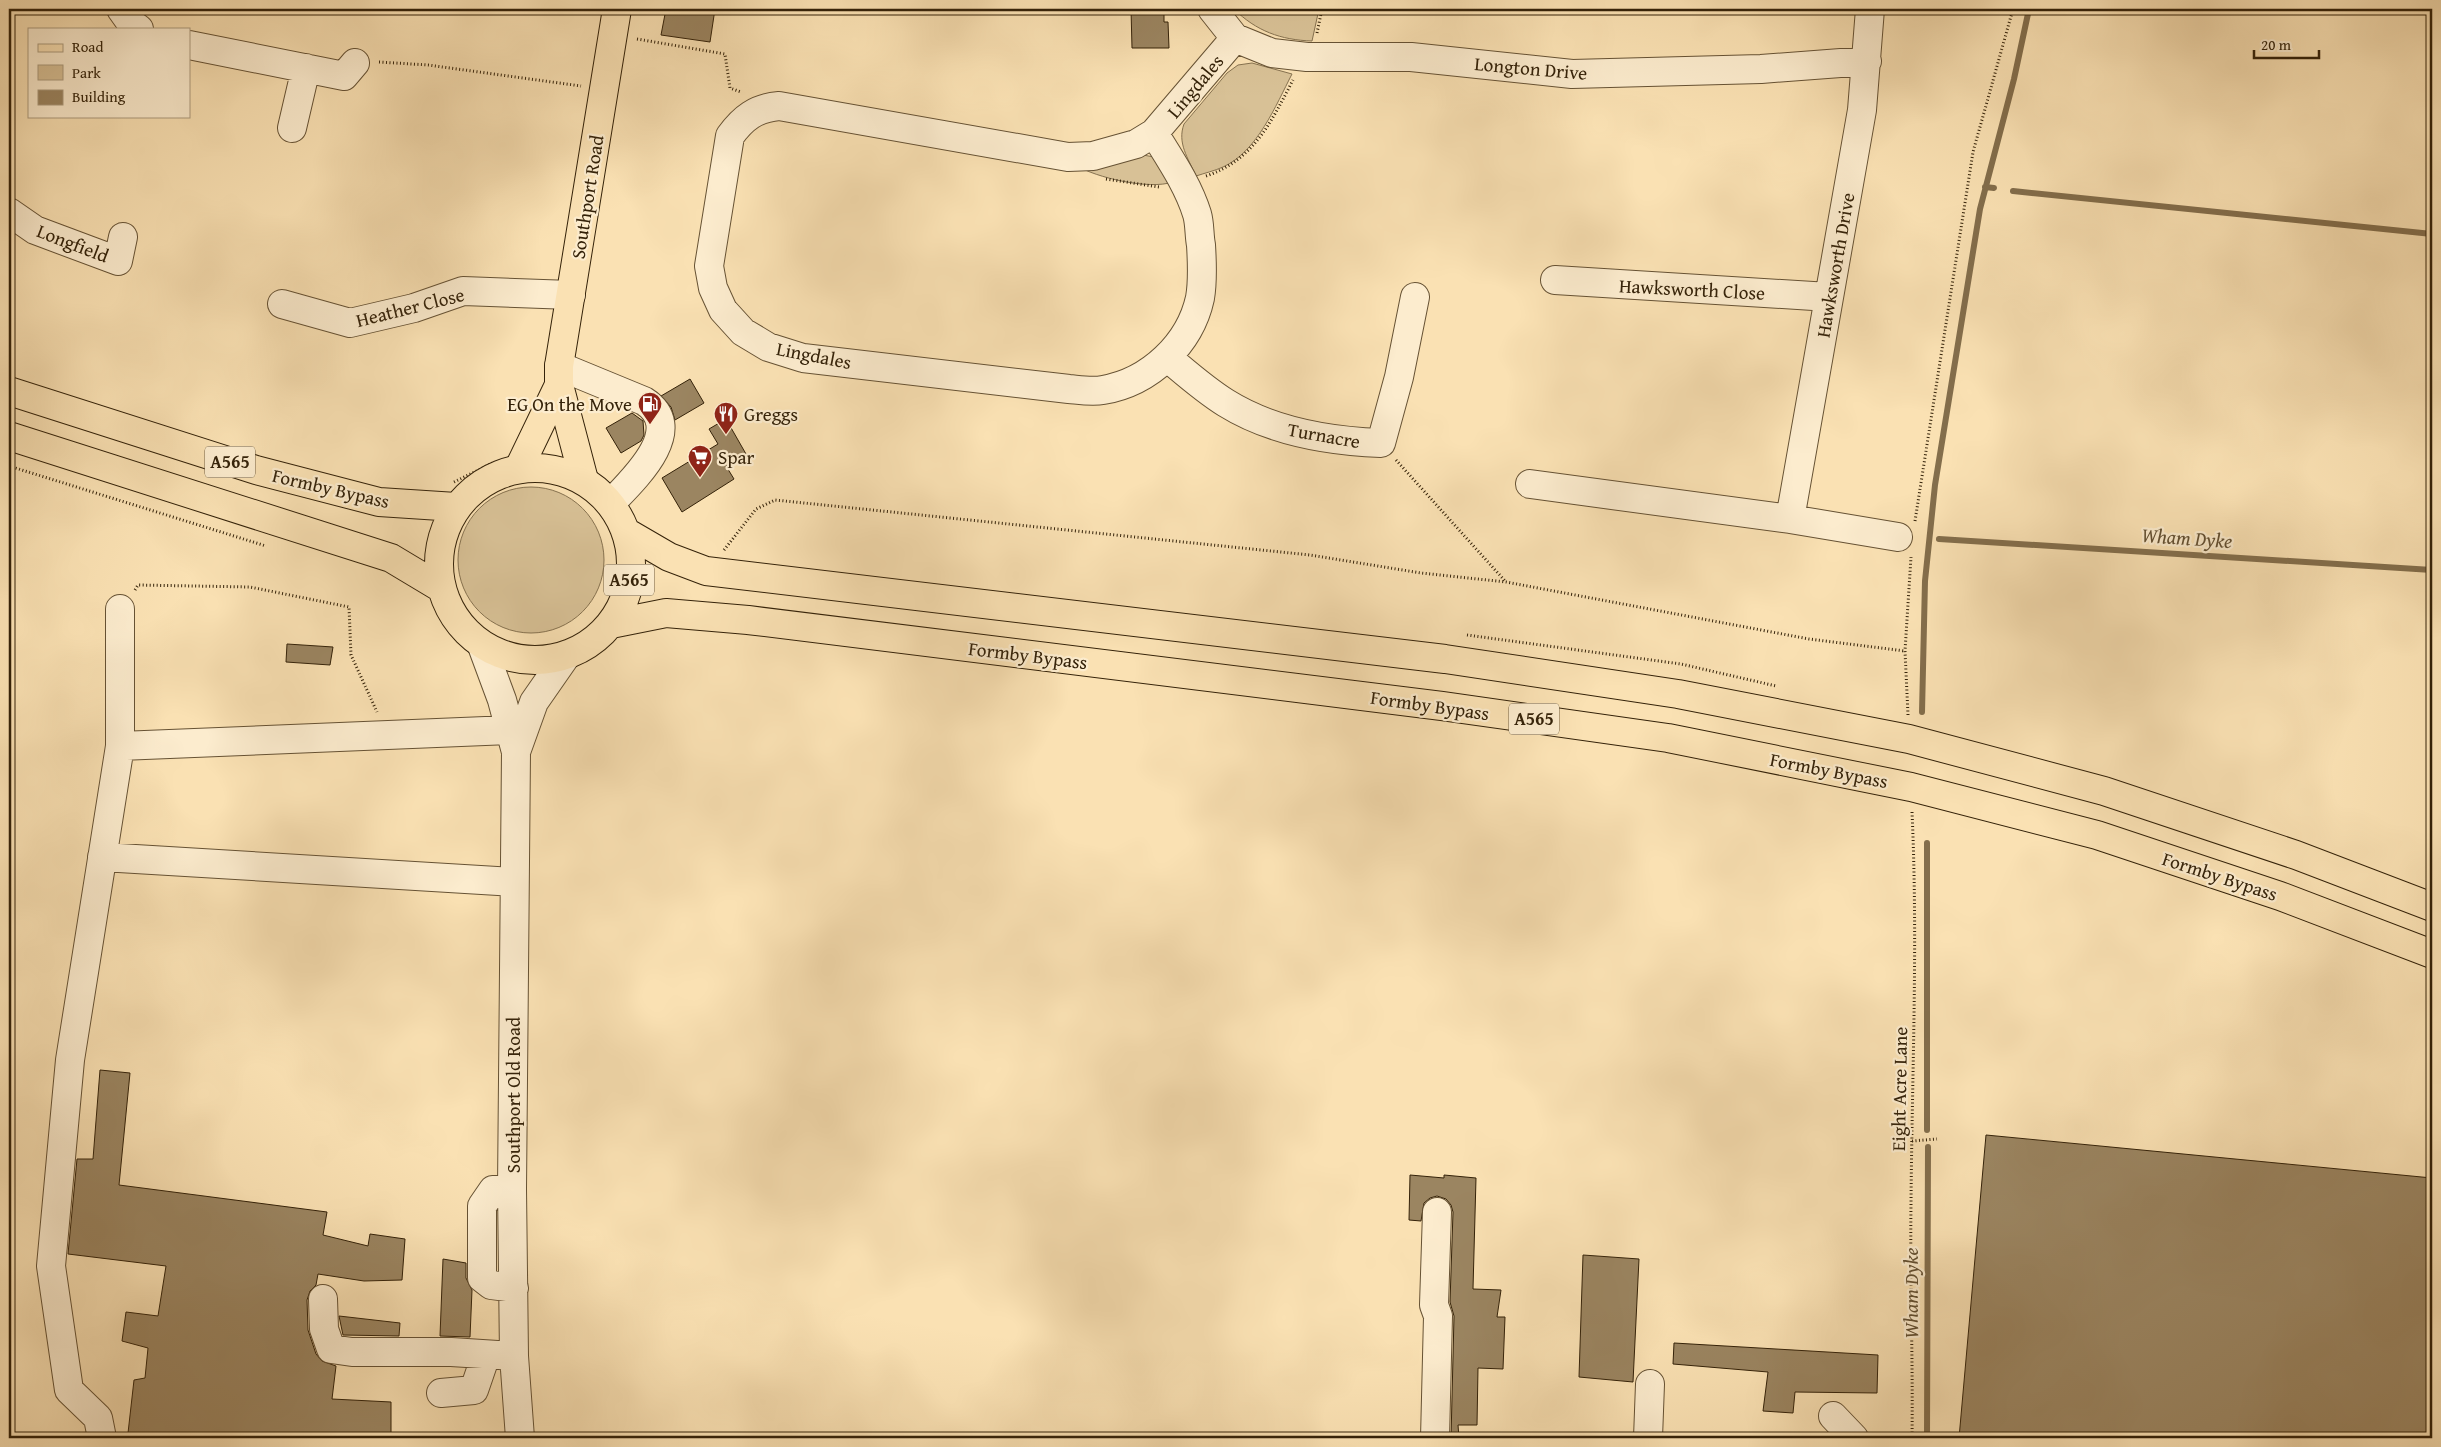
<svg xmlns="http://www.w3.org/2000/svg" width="2441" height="1447" viewBox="0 0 2441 1447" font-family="'Gentium Book Plus',serif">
  <rect width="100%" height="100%" fill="#fae1b3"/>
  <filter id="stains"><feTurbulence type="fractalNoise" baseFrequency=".004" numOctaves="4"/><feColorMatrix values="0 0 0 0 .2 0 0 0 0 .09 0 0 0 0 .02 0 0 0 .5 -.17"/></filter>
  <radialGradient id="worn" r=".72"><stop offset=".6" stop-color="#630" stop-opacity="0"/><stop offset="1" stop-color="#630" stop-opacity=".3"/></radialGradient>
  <path fill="#d8c196" stroke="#867250" d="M1234,9H1319L1312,41C1281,40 1256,31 1234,9Z
    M1252,63L1292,74C1276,105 1257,152 1223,167C1214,171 1205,173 1196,176C1188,158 1177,143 1184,124L1227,73L1238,65Z
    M1143,155L1154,157L1173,182C1149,190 1097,178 1075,165Z
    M458 560a73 73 0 1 1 146 0a73 73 0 1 1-146 0Z"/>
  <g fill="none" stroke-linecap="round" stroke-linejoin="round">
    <path stroke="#836e4c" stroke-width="6" d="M1985,187L1994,188
      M2013,191L2432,234
      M1939,539L2432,570
      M1922,712L1925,581L1935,485L1980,209L2014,79L2029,9
      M1927,843V1130
      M9,1434L31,1438
      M1927,1438L1928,1147"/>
  </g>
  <path fill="#9b8561" stroke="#342209" d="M666,9H715L710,42L661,35Z
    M1131,9H1164V22H1168L1169,48H1132Z
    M690,379L704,403L675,420L671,407L661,396Z
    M632,413L643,421L644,435L641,441L621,453L606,428Z
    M726,419L746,454L726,466L734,479L682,512L662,478L718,444L709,429Z
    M287,644L333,647L330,665L286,662Z
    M100,1070L130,1073L119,1185L327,1212L323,1235L368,1246L370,1234L405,1239L402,1280L364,1281L318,1274L316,1285L310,1291L307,1300L308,1330L316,1354L322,1361L336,1366L332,1399L391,1402V1438H168L128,1433L134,1380L145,1378L148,1348L122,1341L126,1312L158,1316L166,1266L68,1254L77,1159H93Z
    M1986,1135L2432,1178V1438H1959Z
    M1410,1175L1444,1178V1175L1476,1178L1473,1289L1501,1290L1497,1317H1505L1503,1369L1478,1368L1477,1425H1458L1459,1438H1451L1454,1316L1450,1302L1453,1212L1451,1205L1446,1199L1437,1196L1430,1198L1424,1203L1421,1221L1409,1220Z
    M1583,1255L1639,1259L1633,1382L1579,1377Z
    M443,1259L466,1263V1278L472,1290L470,1337L440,1336Z
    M339,1316L400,1323L399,1336L343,1335Z
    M1674,1343L1878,1355L1877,1393L1795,1392L1793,1413L1763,1411L1768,1372L1673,1364Z"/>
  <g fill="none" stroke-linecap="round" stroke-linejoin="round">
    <defs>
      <path id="minor" d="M121,9L131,23L139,29
        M1212,9L1235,38L1272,53L1307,57H1411L1572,74L1761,69L1867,61
        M189,45L344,76L355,63
        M292,128L306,68
        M1154,133C1170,159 1188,185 1197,214C1200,224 1199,235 1201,245C1202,261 1203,281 1200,298C1190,344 1150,382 1103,390C1092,392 1080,390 1069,389L803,358L768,347L743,332L723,310L713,288L709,266L730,136C743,118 756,108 779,106L1068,157L1093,156L1136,144L1154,133L1235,38
        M9,212L35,230L118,261L123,237
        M1555,280L1829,297
        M282,304L350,323L414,308L463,291L571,295
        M1168,358C1186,373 1205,390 1226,403C1271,431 1328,441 1381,443L1399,377L1415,297
        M559,366L644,401C688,429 633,480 611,503
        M1530,484L1790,519L1862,110L1870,9
        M1790,519L1898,537
        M482,646L502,700L516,752L512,1189L514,1356L520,1438
        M120,746L510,730
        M516,752L534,702L566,656
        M102,857L514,882
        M512,1189L493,1190L482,1206V1278L491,1285L514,1288
        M323,1299L324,1329L331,1349L352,1352H451L514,1356
        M441,1393L474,1390L486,1355
        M1833,1416L1854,1438
        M102,1438L98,1418L69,1390L51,1266L70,1060L120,746V609
        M1435,1438L1438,1316L1434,1305L1437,1212
        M1648,1438L1650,1384"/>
      <path id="major" d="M519,468L559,385
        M584,480L559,385V366L617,9"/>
      <path id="highway" d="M9,391L256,470L379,502L456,507
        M9,436L391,558L441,588
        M439 564a96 96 0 1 1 192 0a96 96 0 1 1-192 0Z
        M626,532L669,557L706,571L1445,659L1678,694L1909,739L2104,791L2296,855L2432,907
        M611,624L666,613L748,620L1442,706L1668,738L1911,787L2097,835L2280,896L2432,954"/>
    </defs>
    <use href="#minor" stroke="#665234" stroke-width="30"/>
    <use href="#major" stroke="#342209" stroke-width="30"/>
    <use href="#highway" stroke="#342209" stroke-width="30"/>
    <path stroke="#342209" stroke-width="3" stroke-dasharray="1 2.5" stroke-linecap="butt" d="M1317,33L1322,9
      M637,39L725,54L730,88L741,92
      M379,62L428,65L581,86
      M1206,176C1254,160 1271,122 1293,80
      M1106,179L1159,187
      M1396,460L1506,582
      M9,466L266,546
      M454,482L495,462
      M1915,521L1973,152L2013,9
      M724,550L756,509L775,500L1310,555L1421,573L1506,582L1809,639L1905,651
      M135,590L138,585L250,587L349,607L351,655L377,712
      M1467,635L1681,664L1776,686
      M1908,715L1905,651L1911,557
      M1912,812C1918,942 1912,1073 1911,1204C1910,1282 1913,1360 1912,1438
      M1912,1141L1937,1139"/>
    <use href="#minor" stroke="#fcecce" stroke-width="28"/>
    <use href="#major" stroke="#fae1b3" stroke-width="28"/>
    <use href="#highway" stroke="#fae1b3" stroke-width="28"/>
  </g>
  <defs>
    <symbol id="fuel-pin" viewBox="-11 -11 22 30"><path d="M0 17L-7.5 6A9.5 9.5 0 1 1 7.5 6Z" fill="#8f2418" stroke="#fcecce"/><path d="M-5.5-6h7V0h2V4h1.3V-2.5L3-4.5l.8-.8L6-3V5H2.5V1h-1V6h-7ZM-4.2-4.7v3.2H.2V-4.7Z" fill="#fff"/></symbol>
    <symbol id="restaurant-pin" viewBox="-11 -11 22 30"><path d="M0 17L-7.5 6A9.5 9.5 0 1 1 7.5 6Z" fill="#8f2418" stroke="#fcecce"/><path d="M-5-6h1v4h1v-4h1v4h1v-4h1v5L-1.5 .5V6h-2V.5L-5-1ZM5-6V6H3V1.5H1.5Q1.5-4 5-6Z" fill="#fff"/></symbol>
    <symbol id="supermarket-pin" viewBox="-11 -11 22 30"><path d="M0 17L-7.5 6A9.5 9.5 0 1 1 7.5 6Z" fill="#8f2418" stroke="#fcecce"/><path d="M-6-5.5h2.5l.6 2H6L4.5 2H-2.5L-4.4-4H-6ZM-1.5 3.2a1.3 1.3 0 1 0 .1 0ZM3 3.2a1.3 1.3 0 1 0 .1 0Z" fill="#fff"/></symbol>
  </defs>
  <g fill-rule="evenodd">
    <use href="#fuel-pin" x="636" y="390" width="28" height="38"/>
    <use href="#restaurant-pin" x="712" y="400" width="28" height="38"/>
    <use href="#supermarket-pin" x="686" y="443" width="28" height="38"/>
  </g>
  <g text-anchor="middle" stroke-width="4.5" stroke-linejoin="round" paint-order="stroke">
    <g fill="#fcecce" stroke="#705f44" stroke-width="1">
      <rect x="205" y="446.5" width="50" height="31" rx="4"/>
      <rect x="604" y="564.5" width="50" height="31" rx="4"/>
      <rect x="1509" y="703.5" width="50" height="31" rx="4"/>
    </g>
    <g font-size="18" font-weight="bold" fill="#342209">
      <text x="230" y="468">A565</text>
      <text x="629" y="586">A565</text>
      <text x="1534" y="725">A565</text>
    </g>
    <g font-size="19" fill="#342209" stroke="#fcecce">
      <text transform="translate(1531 68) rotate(5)" y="7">Longton Drive</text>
      <text transform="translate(1195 86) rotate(-50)" y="7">Lingdales</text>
      <text transform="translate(587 197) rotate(-81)" y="7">Southport Road</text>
      <text transform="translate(73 243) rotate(21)" y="7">Longfield</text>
      <text transform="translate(1835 265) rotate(-80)" y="7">Hawksworth Drive</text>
      <text transform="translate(1692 289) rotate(3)" y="7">Hawksworth Close</text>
      <text transform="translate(410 307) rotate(-14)" y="7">Heather Close</text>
      <text transform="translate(814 355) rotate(11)" y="7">Lingdales</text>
      <text transform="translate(1324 435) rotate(10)" y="7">Turnacre</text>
      <text transform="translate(331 488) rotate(13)" y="7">Formby Bypass</text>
      <text transform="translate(1028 655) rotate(7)" y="7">Formby Bypass</text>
      <text transform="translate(1430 705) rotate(8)" y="7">Formby Bypass</text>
      <text transform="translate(1829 770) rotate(11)" y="7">Formby Bypass</text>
      <text transform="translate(2220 876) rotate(18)" y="7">Formby Bypass</text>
      <text transform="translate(1899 1089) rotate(-89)" y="7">Eight Acre Lane</text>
      <text transform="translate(513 1095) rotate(-90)" y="7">Southport Old Road</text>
    </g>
    <g font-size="19" fill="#342209" stroke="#fcecce" text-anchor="start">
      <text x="632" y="411" text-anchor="end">EG On the Move</text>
      <text x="744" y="421">Greggs</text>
      <text x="718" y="464">Spar</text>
    </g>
    <g font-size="20" font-style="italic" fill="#624e30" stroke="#fcecce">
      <text transform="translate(2187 538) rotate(4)" y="7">Wham Dyke</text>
      <text transform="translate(1911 1293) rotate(-90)" y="7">Wham Dyke</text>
    </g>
  </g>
  <rect width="2441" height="1447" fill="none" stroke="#fae1b3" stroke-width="30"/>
  <rect x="10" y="10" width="2421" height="1427" fill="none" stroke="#342209" stroke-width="2.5"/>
  <rect x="15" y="15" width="2411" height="1417" fill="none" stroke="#342209"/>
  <rect x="28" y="28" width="162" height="90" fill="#fcecce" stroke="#ac9b7f"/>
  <rect x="38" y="44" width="25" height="8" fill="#fae1b3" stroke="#ac9b7f"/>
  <text x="72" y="52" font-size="15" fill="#342209">Road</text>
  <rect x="38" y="65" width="25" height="15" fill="#d8c196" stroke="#ac9b7f"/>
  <text x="72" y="78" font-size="15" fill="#342209">Park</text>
  <rect x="38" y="90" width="25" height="15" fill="#9b8561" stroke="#ac9b7f"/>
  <text x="72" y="102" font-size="15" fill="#342209">Building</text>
  <path d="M2254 50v8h65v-8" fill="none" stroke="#342209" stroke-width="2.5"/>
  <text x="2261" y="50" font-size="15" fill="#342209" stroke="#fcecce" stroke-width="4" paint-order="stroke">20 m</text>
  <rect width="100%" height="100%" filter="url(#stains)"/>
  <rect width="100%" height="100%" fill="url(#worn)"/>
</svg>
